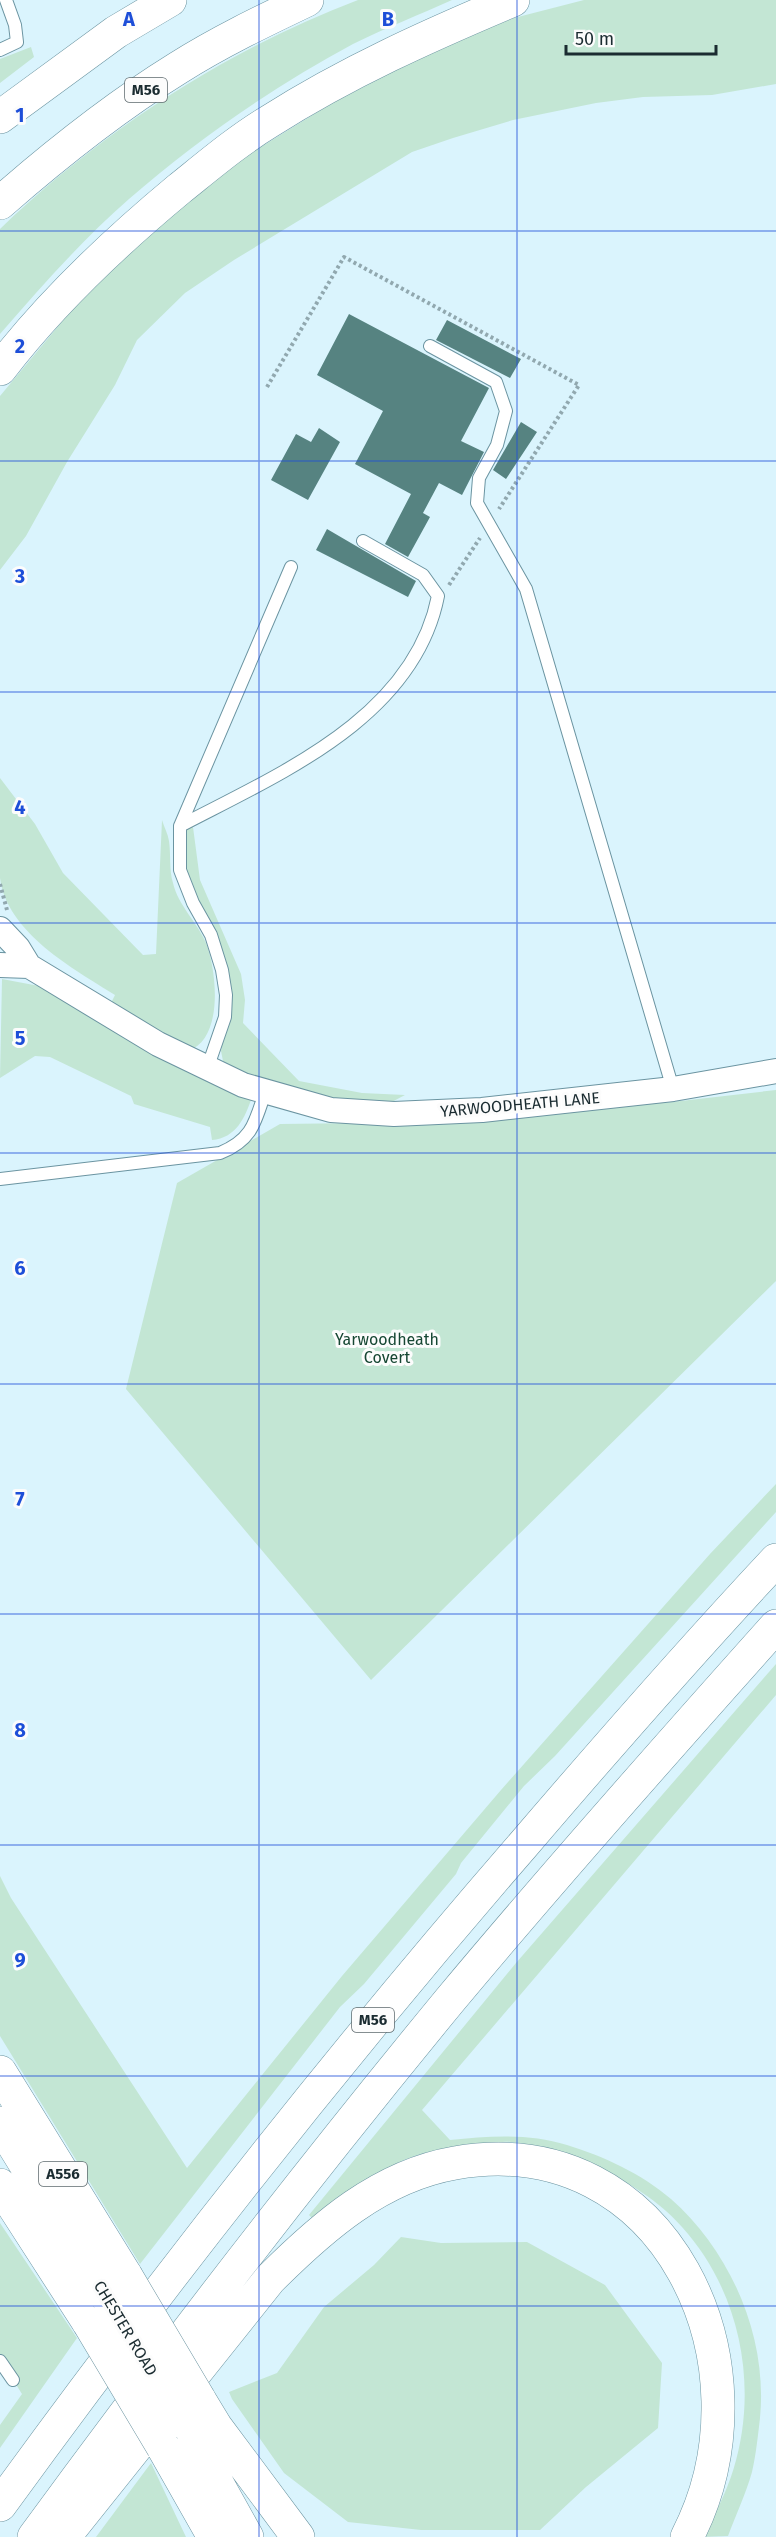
<svg xmlns="http://www.w3.org/2000/svg" width="776" height="2537" viewBox="0 0 776 2537" font-family="'Fira Sans',sans-serif">
  <rect width="100%" height="100%" fill="#daf4fd"/>
  <path fill="#c3e6d4" d="M358,0H452C419,15 385,28 353,44C273,87 197,140 129,199C82,240 41,287 0,334V229C101,132 226,50 358,0Z
    M584,0H776V84L712,95L643,97L596,103L513,120L453,138L412,152L234,260L185,293L137,340L115,385L67,462L26,536L0,570V396L75,306L162,222L248,155L332,103L435,50L514,18Z
    M31,47L34,57L0,83V59Z
    M0,778L35,824L63,873L143,955L156,954L162,820C164,827 168,834 169,841C171,855 169,870 173,883C178,905 197,922 206,943C217,971 224,1039 188,1051L111,1003L115,995C74,969 7,933 0,878C0,846 0,810 0,778Z
    M193,827L200,880L241,974L245,1000L243,1023L299,1081L362,1093L405,1095L388,1104L349,1103L229,1069L223,1061L221,1051L230,1000L183,871L182,831Z
    M2,979L39,986L64,998L252,1097C245,1118 236,1138 212,1140L210,1127L134,1104L131,1096L50,1057L35,1056L0,1078Z
    M776,1090V1281L371,1680L126,1389L177,1183L280,1124L443,1122L672,1102Z
    M776,1484V1512L555,1756L524,1786L461,1863L456,1874L364,1984L340,2007L140,2264L0,2036V1876L11,1898L187,2168L342,1976L501,1790L710,1554Z
    M776,1664V1695L422,2110L450,2140C489,2136 529,2133 567,2145C603,2156 642,2174 671,2199C731,2252 768,2337 760,2418C758,2435 756,2455 752,2472C746,2493 736,2515 728,2536L700,2537C766,2445 758,2311 682,2227C656,2197 614,2173 577,2159C556,2151 533,2144 511,2142C499,2141 486,2144 475,2145C454,2147 432,2150 412,2157C376,2170 344,2197 312,2218L309,2215L516,1963Z
    M0,2223L77,2338L0,2448V2425L22,2394L0,2359Z
    M401,2237L441,2243L527,2242L605,2285L662,2363L658,2428L586,2487L540,2530H421L348,2522L284,2473L232,2399L229,2392L277,2373L324,2307L374,2265Z
    M151,2463L186,2537H96Z"/>
  <path fill="#568381" d="M349,314L489,388L461,441L484,452L462,495L439,483L423,513L430,517L408,557L385,544L411,494L355,464L383,411L317,375Z
    M447,320L521,359L510,378L436,340Z
    M521,422L537,432L506,479L493,470Z
    M319,428L340,442L308,500L271,480L296,434L311,442Z
    M327,529L416,581L408,597L316,550Z"/>
  <g fill="none" stroke-linecap="round" stroke-linejoin="round">
    <defs>
      <path id="lane" d="M0,50L17,42L15,25L6,0
        M430,346L496,382L506,411L497,445L479,478L477,503L526,589L673,1089
        M180,826L291,567
        M207,1069L225,1017L226,995L222,970L211,935L193,903L180,870V826C279,774 414,718 438,596L423,575L363,541
        M0,1179L220,1153C252,1140 255,1123 265,1092
        M0,2361L13,2380"/>
      <path id="street" d="M0,929L18,948L29,966
        M0,965L29,966L158,1044L243,1085L331,1110L394,1114L482,1110L673,1089L776,1071"/>
      <path id="highway" d="M0,117L116,32L170,0
        M0,203C56,154 115,107 178,68C219,42 263,21 307,0
        M0,369C52,301 114,243 179,189C209,165 237,141 270,121C347,72 430,35 513,0
        M0,2072L126,2276
        M0,2123L108,2298
        M0,2185L89,2323
        M199,2399L216,2427L298,2537
        M183,2422L247,2537
        M163,2447L214,2537
        M0,2505C165,2278 339,2057 523,1845C606,1748 689,1653 776,1560
        M34,2537C168,2354 306,2175 450,2000C556,1873 666,1749 776,1626
        M64,2537L270,2279C322,2227 380,2176 455,2163C666,2126 776,2365 687,2537"/>
    </defs>
    <use href="#lane" stroke="#6b94a1" stroke-width="14"/>
    <use href="#street" stroke="#6b94a1" stroke-width="26"/>
    <use href="#highway" stroke="#6b94a1" stroke-width="34"/>
    <path stroke="#91a8af" stroke-width="4" stroke-dasharray="3 3" stroke-linecap="butt" d="M267,387L344,257L579,385L499,509
      M449,585L480,538
      M0,884L7,910"/>
    <use href="#lane" stroke="#fff" stroke-width="12"/>
    <use href="#street" stroke="#fff" stroke-width="24"/>
    <use href="#highway" stroke="#fff" stroke-width="33"/>
    <defs>
      <path id="highway-bridge" d="M126,2276L199,2399
        M108,2298L183,2422
        M89,2323L163,2447"/>
    </defs>
    <use href="#highway-bridge" stroke="#6b94a1" stroke-width="34" stroke-linecap="butt"/>
    <use href="#highway-bridge" stroke="#fff" stroke-width="33"/>
  </g>
  <path fill="none" stroke="#1d4ed8" stroke-width="1.5" stroke-opacity="0.55" d="M259,0V2537M517,0V2537M0,231H776M0,461H776M0,692H776M0,923H776M0,1153H776M0,1384H776M0,1614H776M0,1845H776M0,2076H776M0,2306H776"/>
  <g text-anchor="middle" stroke-width="6" stroke-linejoin="round" paint-order="stroke">
    <g fill="#fcfcfc" stroke="#5e6a6e" stroke-width="1.5">
      <rect x="125" y="78" width="42" height="24" rx="4.5"/>
      <rect x="352" y="2008" width="42" height="24" rx="4.5"/>
      <rect x="39" y="2162" width="48" height="24" rx="4.5"/>
    </g>
    <g font-size="15" font-weight="bold" fill="#1b2c31">
      <text x="146" y="95">M56</text>
      <text x="373" y="2025">M56</text>
      <text x="63" y="2179">A556</text>
    </g>
    <g font-size="16" fill="#1b2c31" stroke="#fcfcfc">
      <text transform="translate(520 1104) rotate(-5)" y="6">YARWOODHEATH LANE</text>
      <text transform="translate(126 2328) rotate(59)" y="6">CHESTER ROAD</text>
    </g>
    <g font-size="16" fill="#164733" stroke="#fcfcfc">
      <text x="387" y="1345">Yarwoodheath<tspan x="387" dy="18">Covert</tspan></text>
    </g>
  </g>
  <g font-size="20" text-anchor="middle" font-weight="bold" fill="#1d4ed8" stroke="#fcfcfc" stroke-width="6" stroke-linejoin="round" paint-order="stroke">
    <text x="129" y="26">A</text>
    <text x="388" y="26">B</text>
    <text x="20" y="122">1</text>
    <text x="20" y="353">2</text>
    <text x="20" y="583">3</text>
    <text x="20" y="814">4</text>
    <text x="20" y="1045">5</text>
    <text x="20" y="1275">6</text>
    <text x="20" y="1506">7</text>
    <text x="20" y="1737">8</text>
    <text x="20" y="1967">9</text>
  </g>
  <path d="M566 45v9h150v-9" fill="none" stroke="#1b2c31" stroke-width="3"/>
  <text x="575" y="45" font-size="18" fill="#1b2c31" stroke="#fcfcfc" stroke-width="4.5" paint-order="stroke">50 m</text>
</svg>
